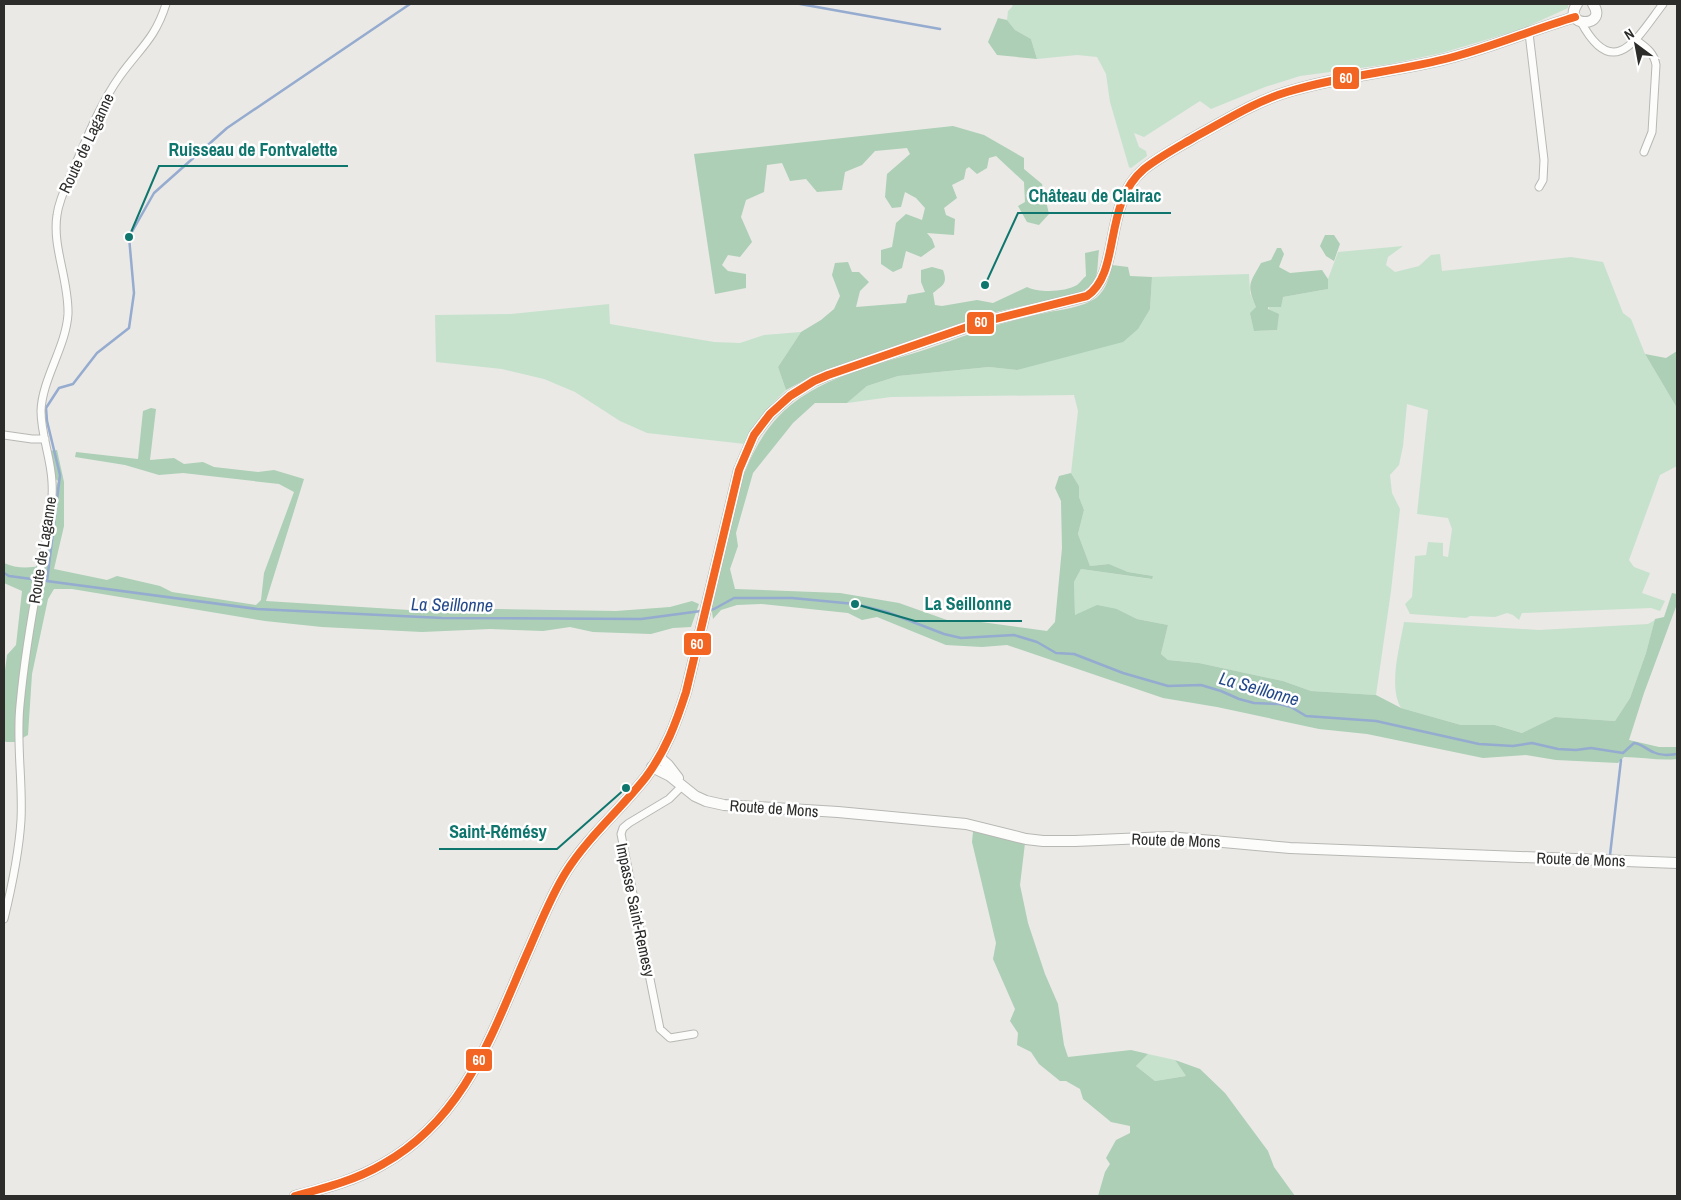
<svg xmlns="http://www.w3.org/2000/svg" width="1681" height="1200" viewBox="0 0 1681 1200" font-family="'Archivo Narrow',sans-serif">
  <rect width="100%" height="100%" fill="#eae9e5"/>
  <path fill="#c6e2cd" d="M1013,4H1568V8L1522,29L1442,53L1390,64L1300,76L1265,87L1211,109L1200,101L1144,137L1134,133L1139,147L1146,151L1147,156L1131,168L1129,167L1110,102L1106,74L1097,57L1077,55L1037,59L1031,39L1015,30L1007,20L1008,11L1012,7Z
    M1403,246L1388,257L1386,265L1395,272L1419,266L1431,255L1440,254L1442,271L1571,257L1603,262L1623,313L1631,319L1645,354L1677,408V466L1660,475L1629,560L1634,567L1650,573L1642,593L1665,601L1660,611L1651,608L1522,613L1519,620L1513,615L1507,613L1495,617L1470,616L1466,618L1410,614L1405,604L1412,597L1415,556L1426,555L1428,542L1443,543V556L1448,557L1452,529L1448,518L1417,514L1428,410L1407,404L1403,446L1399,465L1390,475L1392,493L1400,509L1391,591L1376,695L1311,691L1283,681L1199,663L1168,660L1161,654L1168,625L1137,619L1117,609L1075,615L1074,582L1081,569L1151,579L1153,576L1128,572L1109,564L1090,566L1078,534L1084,510L1079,497V486L1071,473L1078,411L1074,395L891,397L847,403L867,386L898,376L989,367L1017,370L1150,309L1152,277L1249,274L1250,293L1256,307L1254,331L1277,330L1268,306L1283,297L1328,289V279L1338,252Z
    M609,304L610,324L714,342L740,343L764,335L801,332L778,367L786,390C769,406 754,422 745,444L647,433L620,421L575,392L544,379L502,369L436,362L435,315L511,314Z
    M1655,620L1646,653L1630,698L1615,721L1555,717L1522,733L1495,725H1461L1401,708C1388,686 1400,646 1404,622L1539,630L1648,624Z
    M1148,1054L1175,1060L1186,1076L1155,1081L1136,1066Z"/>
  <path fill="#accfb6" d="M998,18L1007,20L1015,30L1031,39L1037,59L997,55L988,42Z
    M953,126L984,135L1024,158V169L1042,184L1049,214L1039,225L1027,222L1018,206L1025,202L1024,182L996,156L989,158L987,168L977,174L969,167L966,169L964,179L952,185L957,198L944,208L946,215L955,219L954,235L927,233L932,239L935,247L921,257L906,251L902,268L893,272L881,264V250L892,247L896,223L906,214L922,220L925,208L916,198L905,192L901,207L892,208L885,197L887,174L910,154L907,148L875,151L862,165L845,172L842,190L817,192L806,179L790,181L782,163L767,165L764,192L746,200L741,217L752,242L740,257L728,255L722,265L728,271L746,274V288L715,294L694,154Z
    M1325,235H1334L1340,244L1334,261L1326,256L1320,246Z
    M1277,248H1281L1284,254L1279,267L1290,273L1322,270L1328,279V289L1283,297L1281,307H1268V309L1279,314L1277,330L1254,331L1250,313L1256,307C1246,284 1250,283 1261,263L1271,260Z
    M1099,250C1096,274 1101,283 1077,294L987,314L820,372L786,390L778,367L801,332L821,320L834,309L840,296L832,275L835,263L848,262L852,272H859L869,282L860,291L856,307L906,303L908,295L925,292L921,282V270L932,267L943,270C948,284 943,285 933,293L935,305L942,306L977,300L993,303L1027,287C1039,293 1066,292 1077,285C1080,283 1083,278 1086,276L1085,253Z
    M1112,265L1128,267L1130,276L1152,277L1150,309L1138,329L1123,342L1017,370L989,367L898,376L867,386L847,403H815L793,423L753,473L736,533L738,546L730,569L735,589L840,593L899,603L947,620L981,622L1047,631L1055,622L1062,548L1061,501L1055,488L1059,476L1071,473L1079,486V497L1084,510L1078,534L1090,566L1109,564L1128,572L1153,576L1152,579L1081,569L1074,582L1075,615L1097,605L1117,609L1137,619L1168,625L1161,654L1168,660L1199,663L1283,681L1311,691L1376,695L1401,708L1461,725H1495L1522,733L1555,717L1615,721L1630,698L1646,653L1655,619L1664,617L1672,593L1677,594V604L1644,693L1629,740L1659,747H1677V759C1660,761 1642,757 1624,757L1618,763L1556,760L1526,755L1483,758L1367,734L1319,729L1217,707L1163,698L1007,645L982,647L946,645L877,617L862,620L848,613L761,604L737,605L721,610L713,619L711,605C725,545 734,465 777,418C814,377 879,365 930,348C957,339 984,328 1012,321C1023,318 1034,315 1045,313C1062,309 1082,308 1096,298C1107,289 1109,277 1112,265Z
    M1677,351V408L1645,354L1666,358Z
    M151,408L156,409L150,460L174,458L184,464L203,462L214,467L258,472L274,470L304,479L266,601L425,611L497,609L616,611L670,607L692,601L699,604L691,627L673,628L651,634L593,632L570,627L543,631L490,629L422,632L322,627L265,621L72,589H54L48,599L32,674L28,735L15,742H6L4,740V678L7,655L16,645L22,591L4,583V563C17,569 31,568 44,565L53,534L55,507L51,503L58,481L51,475L48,451L57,450L64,482V526L54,569L107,580L117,576L160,586L172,592L256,605L261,600L264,573L294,492L279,484L183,473L159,475L125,465L75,457L76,452L138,459L143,411Z
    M973,832H983L1025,843L1020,885L1028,923L1045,974L1058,1004L1064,1045L1068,1057L1131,1050L1148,1054L1136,1066L1155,1081L1186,1076L1175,1060L1200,1069L1225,1093L1268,1151L1274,1167L1295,1196H1098L1105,1172L1110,1164L1106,1158L1116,1140L1130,1133V1126L1111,1122L1083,1099L1080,1089L1066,1081H1060L1039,1064L1031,1052L1017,1045L1018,1033L1010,1021L1015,1009L993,959L996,943L972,842Z"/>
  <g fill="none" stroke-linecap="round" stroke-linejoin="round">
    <path stroke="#95abcf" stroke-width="2.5" d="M800,4L940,29
      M4,573L9,576L257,609L442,618L641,619L701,611
      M47,581L60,475L47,421L46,408L59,388L73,384L97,353L129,328L134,293L129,237L154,193L227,128L410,4
      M709,610L714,609L734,598H792L855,604L887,612L944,634L961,638L1014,635L1037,642L1056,653L1074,654L1123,673L1168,686L1201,685L1221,691L1239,699L1254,703L1279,704L1291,707L1306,716L1376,721L1479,744L1513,746L1532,743L1558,749L1576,750L1591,748L1623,753L1634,743C1642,744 1646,749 1653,752C1661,756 1669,755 1677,754
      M1610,855L1621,760"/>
    <defs>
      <path id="street" d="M1581,22C1614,83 1637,38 1663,4
        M1529,33L1544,160L1543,180L1539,187
        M1636,40C1645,47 1654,52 1656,65L1652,132L1644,152
        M4,435L32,439H45
        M683,785L669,799L629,823L623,828L621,834L660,1029L670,1038L694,1034
        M4,919C12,886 19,853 21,820C23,781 16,743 20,705C24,662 31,619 39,577C44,545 54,515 52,482C51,458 41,435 41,411C42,379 66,347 68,314C69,280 52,247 57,215C59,199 67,184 73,170C87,138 100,104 120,76C140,48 155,39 166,4"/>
      <path id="secondary" d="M1577,4C1561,28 1609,28 1593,4
        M659,757L668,765L678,778
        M652,767L670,776L695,796L706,801L724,805L838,812L966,824L1026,839L1043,841H1075L1168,837L1290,848L1677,863
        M295,1196C325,1188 356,1180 383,1164C467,1117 493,1030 530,947C541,922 551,896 566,872C588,837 620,810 646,777C666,750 676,723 686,692L739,470L754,435L770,414L790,396L814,381L828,375L979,323L1087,296C1122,272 1102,204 1144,169C1159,157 1178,147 1195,137C1225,121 1254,102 1287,92C1341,75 1399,72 1453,57C1495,46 1534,29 1575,17"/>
    </defs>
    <use href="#street" stroke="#b7b7b4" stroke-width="9"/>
    <use href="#secondary" stroke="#b7b7b4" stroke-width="12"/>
    <use href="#street" stroke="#fcfcfb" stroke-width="7"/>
    <use href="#secondary" stroke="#fcfcfb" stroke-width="10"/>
    <defs>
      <path id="bus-1" d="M295,1196C325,1188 356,1180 383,1164C467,1117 493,1030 530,947C541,922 551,896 566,872C588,837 620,810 646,777C666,750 676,723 686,692L739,470L754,435L770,414L790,396L814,381L828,375L979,323L1087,296C1122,272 1102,204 1144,169C1159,157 1178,147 1195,137C1225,121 1254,102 1287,92C1341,75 1399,72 1453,57C1495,46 1534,29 1575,17"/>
    </defs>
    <use href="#bus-1" stroke="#fff" stroke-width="11"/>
    <use href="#bus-1" stroke="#f26522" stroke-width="8"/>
  </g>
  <g text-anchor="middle" stroke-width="5" stroke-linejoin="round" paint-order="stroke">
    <g font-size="16" fill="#2c2c2a" stroke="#fff">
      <text transform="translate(86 143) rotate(-65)" y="6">Route de Laganne</text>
      <text transform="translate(42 550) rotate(-81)" y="6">Route de Laganne</text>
      <text transform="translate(774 808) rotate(4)" y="6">Route de Mons</text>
      <text transform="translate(1176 840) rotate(2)" y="6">Route de Mons</text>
      <text transform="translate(1581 859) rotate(2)" y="6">Route de Mons</text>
      <text transform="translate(636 910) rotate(78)" y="6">Impasse Saint-Remesy</text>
    </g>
    <g font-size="18" font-style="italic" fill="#24498b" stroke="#fff">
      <text transform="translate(452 605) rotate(1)" y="6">La Seillonne</text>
      <text transform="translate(1259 689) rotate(16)" y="6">La Seillonne</text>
    </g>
  </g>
  <path fill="none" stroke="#0f766e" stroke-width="2" d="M129 237L159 166H348M985 285L1018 213H1171M855 604L915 621H1022M626 788L557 849H439"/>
  <g fill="#0f766e" stroke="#fff" stroke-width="2">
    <circle cx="129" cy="237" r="5"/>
    <circle cx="985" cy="285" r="5"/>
    <circle cx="855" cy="604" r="5"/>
    <circle cx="626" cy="788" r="5"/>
  </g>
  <g font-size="18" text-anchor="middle" font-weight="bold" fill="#0f766e" stroke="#fff" stroke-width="5" stroke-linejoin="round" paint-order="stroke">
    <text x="253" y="156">Ruisseau de Fontvalette</text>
    <text x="1095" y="202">Château de Clairac</text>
    <text x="968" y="610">La Seillonne</text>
    <text x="498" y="838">Saint-Rémésy</text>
  </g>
  <g stroke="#fff" stroke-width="2">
    <rect x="1332" y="66" width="28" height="24" rx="5" fill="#f26522"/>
    <rect x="966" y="311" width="29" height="24" rx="5" fill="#f26522"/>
    <rect x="683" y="632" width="29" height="24" rx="5" fill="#f26522"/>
    <rect x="465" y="1048" width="28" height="24" rx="5" fill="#f26522"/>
  </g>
  <g font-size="14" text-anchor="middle" font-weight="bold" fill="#fff">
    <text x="1346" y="83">60</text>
    <text x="981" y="327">60</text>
    <text x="697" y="649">60</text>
    <text x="479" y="1065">60</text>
  </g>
  <rect width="1681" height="1200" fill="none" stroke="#2c2c2a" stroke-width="10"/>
  <g transform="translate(1636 45) rotate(328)" stroke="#ffffff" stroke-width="4" paint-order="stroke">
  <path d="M0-4L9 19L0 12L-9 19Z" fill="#2c2c2a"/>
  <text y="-8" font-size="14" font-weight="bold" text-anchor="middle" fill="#2c2c2a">N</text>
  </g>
</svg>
